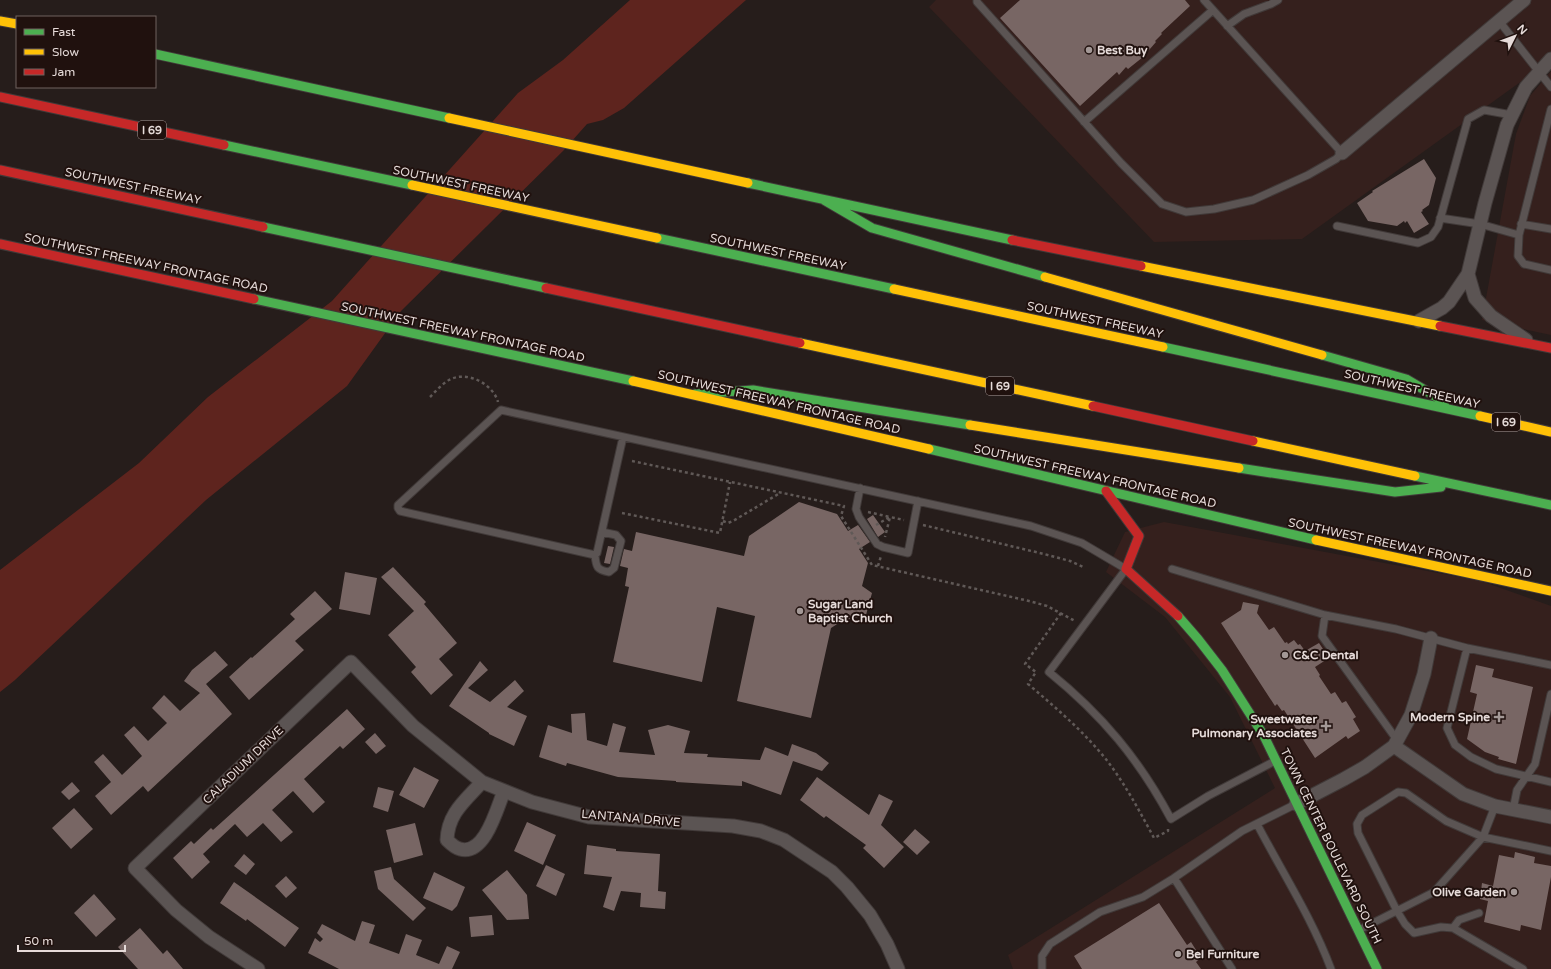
<svg xmlns="http://www.w3.org/2000/svg" width="1551" height="969" viewBox="0 0 1551 969" font-family="'Varela Round',sans-serif">
  <rect width="100%" height="100%" fill="#261d1b"/>
  <path fill="#35201d" d="M936,0H1551V60L1302,239L1154,242L929,7Z
    M1551,71V335L1482,320L1516,134L1530,96Z
    M1164,522L1481,581L1551,606V969H1013L1008,955L1275,788L1230,697L1165,617L1106,572L1125,532Z"/>
  <path fill="#5e241e" d="M630,0H746L624,108L603,120L587,124L563,151L401,311L347,386L206,500L15,680L0,692V570L139,463L208,397L332,301L518,93L563,60Z"/>
  <path fill="#786664" d="M1020,0H1185L1190,6L1161,33L1162,34L1155,41L1156,42L1143,57L1128,69L1126,67L1119,75L1117,72L1080,106L1000,18Z
    M1424,159L1436,178L1429,205L1422,210L1423,211L1421,212L1429,224L1414,233L1407,221L1405,223L1404,221L1397,226L1368,221L1357,203L1373,192L1372,191Z
    M799,502L837,514L848,531L858,525L870,542L859,549L868,563L862,586L872,593L866,615L842,621L831,628L811,718L737,701L755,616L717,607L702,682L613,662L629,587L625,586L628,568L620,566L624,549L632,551L636,532L744,556L749,536Z
    M873,515L885,532L878,537L867,519Z
    M608,546L614,547L610,564L604,563Z
    M393,567L426,602L424,604L457,643L439,659L453,675L431,695L411,672L416,667L388,635L414,611L381,577Z
    M345,572L377,578L370,615L339,609Z
    M315,591L332,609L295,641L304,650L249,700L229,677L251,657L252,658L295,619L290,614Z
    M1243,602L1259,605L1257,613L1269,630L1274,627L1285,643L1287,642L1288,644L1294,640L1298,645L1300,644L1305,651L1319,643L1329,658L1315,667L1320,675L1319,676L1331,694L1335,692L1342,703L1346,701L1356,717L1353,719L1360,731L1348,739L1346,736L1315,758L1284,710L1282,711L1277,704L1275,706L1221,623L1241,610Z
    M215,651L228,665L206,684L232,714L148,792L143,786L111,815L95,796L111,782L94,762L103,754L122,775L142,756L124,735L134,726L148,741L167,723L152,708L164,695L180,711L200,693L184,681L192,670Z
    M480,661L488,670L468,688L490,702L515,680L524,691L507,707L527,716L514,746L489,734V733L449,706Z
    M1476,665L1494,669L1492,677L1533,687L1516,764L1498,759L1499,757L1485,752L1467,739L1477,694L1470,692Z
    M347,709L365,729L343,749L340,746L304,779L325,802L313,813L293,791L272,810L293,832L281,842L263,823L247,837L235,824L203,854L210,862L192,879L173,858L191,841L194,844L211,828L213,830Z
    M585,713L587,740L607,746L613,723L626,727L619,752L655,755L648,730L668,725L690,731L684,753L708,754L707,757L760,760L765,747L788,756L792,744L816,753L829,763L822,771L793,761L781,795L742,781V786L676,782V781L618,777L567,763L566,766L539,757L548,725L572,733L571,714Z
    M375,733L386,746L376,754L365,742Z
    M414,767L439,780L424,808L399,795Z
    M817,777L869,815L879,794L893,801L881,825L904,847L884,868L863,848L866,845L826,816L824,818L800,800Z
    M72,782L80,791L69,800L61,792Z
    M378,787L394,791L388,812L373,807Z
    M74,808L93,829L71,849L52,828Z
    M527,822L556,835L543,865L514,851Z
    M415,823L423,855L394,863L386,830Z
    M915,829L930,842L917,855L903,842Z
    M587,845L616,849V851L660,854L658,891L666,892L665,909L640,907L641,893L621,891L614,911L603,907L612,877L584,874Z
    M1515,852L1535,857L1534,863L1551,866V877L1541,930L1521,925L1520,931L1484,922L1488,901L1480,899L1482,883L1493,886L1499,855L1514,858Z
    M244,854L255,864L246,875L234,866Z
    M546,865L565,874L556,896L536,886Z
    M391,867L394,879L426,908L413,921L378,889L374,871Z
    M507,870L527,895L529,919L507,920L482,890Z
    M434,872L465,887L457,906L452,911L423,898Z
    M286,876L297,888L286,898L275,886Z
    M234,882L299,928L285,947L247,919L246,921L220,903Z
    M94,894L116,919L96,937L74,913Z
    M1159,903L1187,945L1191,942L1201,958L1196,962L1201,969H1082L1074,956Z
    M492,915L494,935L471,937L469,917Z
    M362,921L375,925L369,943L399,954L406,934L422,940L416,955L439,964L447,946L460,952L452,969H339L308,953L315,938L320,942L323,939L317,933L322,924L355,941Z
    M140,928L163,954L167,950L183,969H138L118,947Z"/>
  <g fill="none" stroke-linecap="round" stroke-linejoin="round">
    <defs>
      <path id="lane" d="M977,0V2L1121,163L1162,204L1186,212L1214,209L1253,200L1308,175L1336,159L1342,153L1204,0
        M1499,21L1551,87
        M1227,26L1244,14L1271,4L1278,0
        M1084,122L1213,10
        M1440,218L1480,224L1519,235L1518,256L1524,264L1551,270
        M1521,224L1551,229
        M1337,226L1418,243L1431,237L1438,227L1468,119L1484,110L1512,115
        M1519,235L1551,109
        M623,437L597,553L595,555L400,511L398,508V505L501,410L1031,526L1082,543L1126,569L1049,672C1102,715 1139,759 1171,819L1208,796L1275,761
        M860,488L856,509L859,517L877,544L883,547L908,553L918,501
        M595,555C596,567 597,570 609,572L614,568L621,541L616,535L602,532
        M1172,569L1325,615L1396,629L1467,648L1551,665
        M1325,615L1322,636L1397,740
        M1467,648L1447,728L1455,745L1471,757L1496,769L1551,782
        M1513,810L1517,790L1535,764L1551,694
        M1257,824C1282,872 1312,918 1331,969
        M1453,928L1459,920L1479,913
        M1359,930L1434,892L1483,837L1495,806
        M1042,969V956L1050,944L1100,912L1143,897L1174,878
        M1232,969L1174,878L1242,831L1296,804
        M1523,969L1453,928L1441,927L1414,933L1405,924L1397,911L1358,833L1357,824L1362,815L1398,792L1406,793L1446,821L1483,837L1551,851"/>
      <path id="street" d="M1342,153L1524,0
        M1468,274L1475,298L1491,316L1526,340
        M1419,321L1442,308L1449,302L1468,274L1485,203L1507,125L1526,87L1551,59
        M1394,746L1463,794L1495,806L1551,817
        M482,782C465,801 448,813 447,840C450,843 456,848 460,849C485,856 497,808 504,791
        M1296,804L1344,779L1365,767L1394,746L1411,715L1424,674L1431,638
        M258,969L209,937L176,910L135,868L351,662L413,726L482,782L532,802L589,817L733,826L761,831L784,840L832,872L847,887L870,915L887,944L898,969"/>
      <path id="fast" d="M155,54L449,118
        M224,145L412,185
        M748,183L1012,240
        M824,200L872,228L1045,277
        M263,227L546,288
        M657,238L894,289
        M254,299L633,381
        M1163,347L1480,416
        M1322,355L1406,379L1445,402
        M695,394L753,390L970,425
        M929,449L1316,540
        M1239,468L1395,492L1441,487
        M1415,476L1551,505
        M1178,616L1198,639L1222,670L1264,736L1377,969"/>
      <path id="slow" d="M0,21L17,24
        M449,118L748,183
        M412,185L657,238
        M1141,266L1440,326
        M1045,277L1322,355
        M894,289L1163,347
        M800,343L1093,406
        M633,381L929,449
        M1480,416L1551,432
        M970,425L1239,468
        M1253,441L1415,476
        M1316,540L1551,591"/>
      <path id="jam" d="M0,97L224,145
        M0,170L263,227
        M1012,240L1141,266
        M0,244L254,299
        M546,288L800,343
        M1440,326L1551,348
        M1093,406L1253,441
        M1106,491L1139,536L1126,569L1178,616"/>
    </defs>
    <use href="#lane" stroke="#413a39" stroke-width="9"/>
    <use href="#street" stroke="#413a39" stroke-width="15"/>
    <use href="#fast" stroke="#413a39" stroke-width="11"/>
    <use href="#slow" stroke="#413a39" stroke-width="11"/>
    <use href="#jam" stroke="#413a39" stroke-width="11"/>
    <path stroke="#605957" stroke-width="2.5" stroke-dasharray="3 3" stroke-linecap="butt" d="M430,397C436,391 442,384 449,380C467,370 493,384 498,402
      M632,461L844,506L841,516L872,565L1029,601L1047,606L1075,621
      M868,512L890,517L885,537
      M622,513L720,533L730,482
      M723,521L728,523L733,521L780,493
      M876,525L890,517L904,520
      M923,525L1044,554L1070,561L1083,567
      M878,566L881,556
      M1061,613L1025,664L1036,672L1028,684C1055,707 1082,730 1105,758C1124,782 1139,810 1154,838L1168,831V829"/>
    <use href="#lane" stroke="#5b5453" stroke-width="7"/>
    <use href="#street" stroke="#5b5453" stroke-width="13"/>
    <use href="#fast" stroke="#4caf50" stroke-width="9"/>
    <use href="#slow" stroke="#ffc107" stroke-width="9"/>
    <use href="#jam" stroke="#c62828" stroke-width="9"/>
  </g>
  <g fill="#a39896" stroke="#20110e" stroke-width="1.5">
    <circle cx="1089" cy="50" r="4"/>
    <circle cx="800" cy="611" r="4"/>
    <circle cx="1285" cy="655" r="4"/>
    <path d="M1497 711h4v4h4v4h-4v4h-4v-4h-4v-4h4z"/>
    <path d="M1324 720h4v4h4v4h-4v4h-4v-4h-4v-4h4z"/>
    <circle cx="1514" cy="892" r="4"/>
    <circle cx="1178" cy="954" r="4"/>
  </g>
  <g text-anchor="middle" stroke-width="4" stroke-linejoin="round" paint-order="stroke">
    <g fill="#20110e" stroke="#ab9e9c" stroke-width="1">
      <rect x="138" y="121" width="28" height="18" rx="3"/>
      <rect x="986" y="377" width="28" height="18" rx="3"/>
      <rect x="1492" y="413" width="28" height="18" rx="3"/>
    </g>
    <g font-size="11" font-weight="bold" fill="#e6dbd9">
      <text x="152" y="134">I 69</text>
      <text x="1000" y="390">I 69</text>
      <text x="1506" y="426">I 69</text>
    </g>
    <g font-size="12" font-weight="bold" fill="#e6dbd9" stroke="#20110e" text-anchor="start">
      <text x="1097" y="54">Best Buy</text>
      <text x="808" y="608">Sugar Land<tspan x="808" dy="14">Baptist Church</tspan></text>
      <text x="1293" y="659">C&amp;C Dental</text>
      <text x="1490" y="721" text-anchor="end">Modern Spine</text>
      <text x="1317" y="723" text-anchor="end">Sweetwater<tspan x="1317" dy="14">Pulmonary Associates</tspan></text>
      <text x="1506" y="896" text-anchor="end">Olive Garden</text>
      <text x="1186" y="958">Bel Furniture</text>
    </g>
    <g font-size="12" fill="#e6dbd9" stroke="#20110e">
      <text transform="translate(461 184) rotate(12)" y="4">SOUTHWEST FREEWAY</text>
      <text transform="translate(133 186) rotate(12)" y="4">SOUTHWEST FREEWAY</text>
      <text transform="translate(778 252) rotate(12)" y="4">SOUTHWEST FREEWAY</text>
      <text transform="translate(146 263) rotate(12)" y="4">SOUTHWEST FREEWAY FRONTAGE ROAD</text>
      <text transform="translate(1095 320) rotate(12)" y="4">SOUTHWEST FREEWAY</text>
      <text transform="translate(463 332) rotate(12)" y="4">SOUTHWEST FREEWAY FRONTAGE ROAD</text>
      <text transform="translate(1412 389) rotate(13)" y="4">SOUTHWEST FREEWAY</text>
      <text transform="translate(779 402) rotate(13)" y="4">SOUTHWEST FREEWAY FRONTAGE ROAD</text>
      <text transform="translate(1095 476) rotate(13)" y="4">SOUTHWEST FREEWAY FRONTAGE ROAD</text>
      <text transform="translate(1410 548) rotate(12)" y="4">SOUTHWEST FREEWAY FRONTAGE ROAD</text>
      <text transform="translate(243 765) rotate(-44)" y="4">CALADIUM DRIVE</text>
      <text transform="translate(631 818) rotate(5)" y="4">LANTANA DRIVE</text>
      <text transform="translate(1331 846) rotate(64)" y="4">TOWN CENTER BOULEVARD SOUTH</text>
    </g>
  </g>
  <rect x="16" y="16" width="140" height="72" fill="#20110e" stroke="#6f625f"/>
  <rect x="24" y="29" width="20" height="6" fill="#4caf50" stroke="#6f625f"/>
  <text x="52" y="36" font-size="12" fill="#e6dbd9">Fast</text>
  <rect x="24" y="49" width="20" height="6" fill="#ffc107" stroke="#6f625f"/>
  <text x="52" y="56" font-size="12" fill="#e6dbd9">Slow</text>
  <rect x="24" y="69" width="20" height="6" fill="#c62828" stroke="#6f625f"/>
  <text x="52" y="76" font-size="12" fill="#e6dbd9">Jam</text>
  <g transform="translate(1515 36) rotate(48)" stroke="#20110e" stroke-width="3" paint-order="stroke">
  <path d="M0-3L7 15L0 10L-7 15Z" fill="#e6dbd9"/>
  <text y="-6" font-size="11" font-weight="bold" text-anchor="middle" fill="#e6dbd9">N</text>
  </g>
  <path d="M18 945v6h107v-6" fill="none" stroke="#e6dbd9" stroke-width="2"/>
  <text x="24" y="945" font-size="12" fill="#e6dbd9" stroke="#20110e" stroke-width="3" paint-order="stroke">50 m</text>
</svg>
